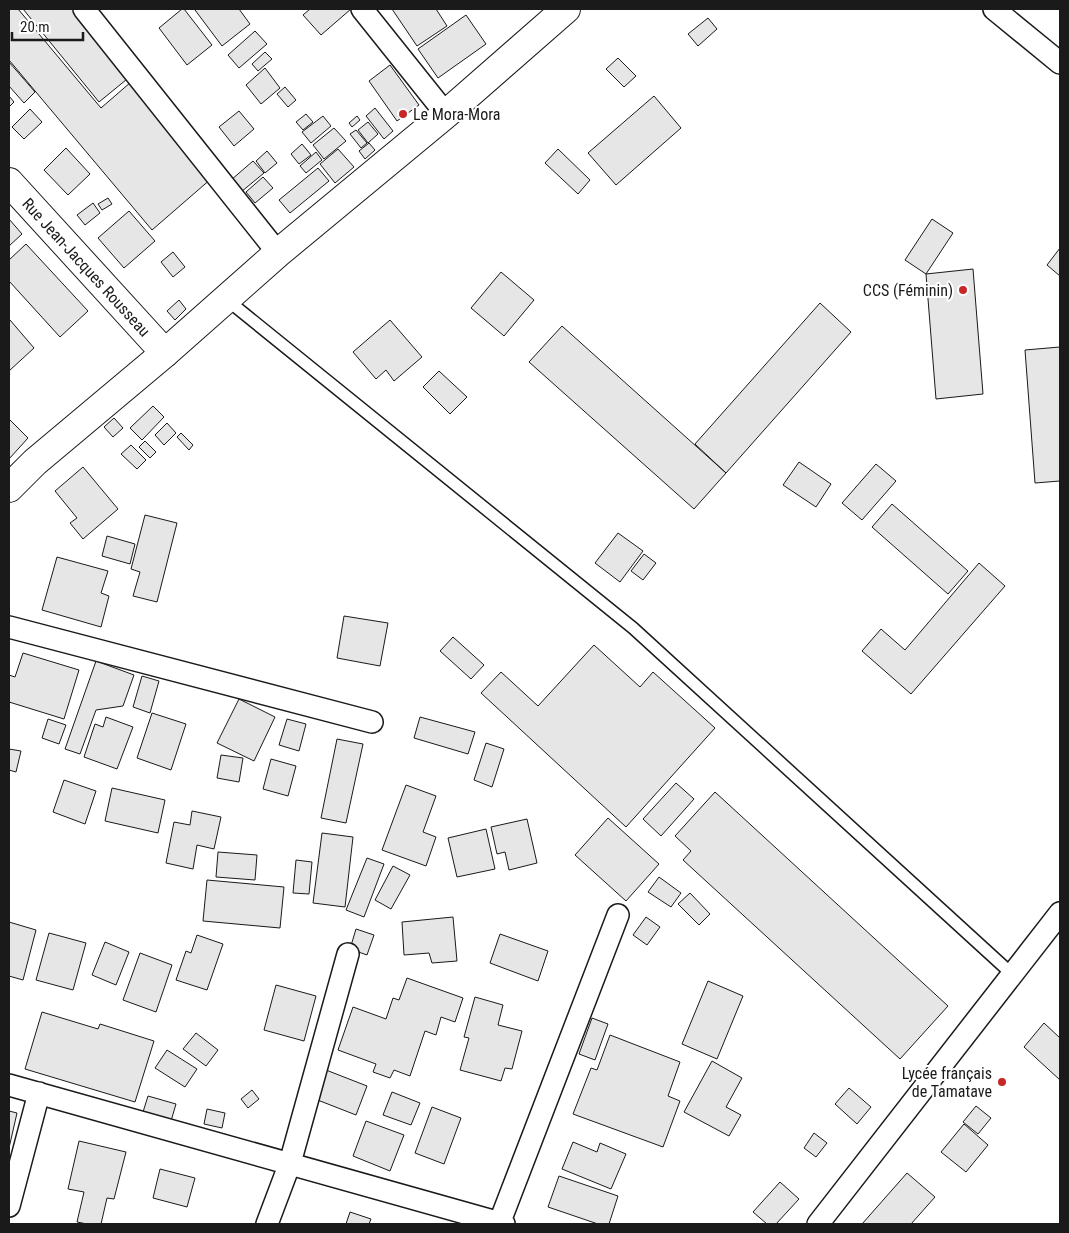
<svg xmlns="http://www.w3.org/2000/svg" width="1069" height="1233" viewBox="0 0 1069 1233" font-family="'Roboto Condensed',sans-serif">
  <rect width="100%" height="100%" fill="#fff"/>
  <path fill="#e6e6e6" stroke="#1a1a1a" d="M9,9H18L101,108L131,82L212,178L152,230L9,60Z
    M23,9H79L132,75L99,102Z
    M182,9H184L212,45L187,65L159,28Z
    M197,9H239L250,24L222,46L195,10Z
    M310,9H351L321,35L303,15Z
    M392,9H436L447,26L417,46Z
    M466,15L486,44L438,78L418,49Z
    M708,18L717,29L698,46L688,34Z
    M255,31L267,44L239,68L228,55Z
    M265,52L272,59L258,71L252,64Z
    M618,58L636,76L624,87L606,69Z
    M9,62L35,92L24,103L9,86Z
    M390,65L419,105L397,121L369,81Z
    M265,68L280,88L261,104L246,85Z
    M285,87L296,100L288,107L277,94Z
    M9,96L14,102L9,107Z
    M654,96L681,128L616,185L588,153Z
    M375,108L393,131L384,139L366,116Z
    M30,109L42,122L24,139L12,127Z
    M239,111L254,129L234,146L219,127Z
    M306,114L313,122L303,130L296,122Z
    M323,116L331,126L311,143L302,132Z
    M357,116L360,120L352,127L349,123Z
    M368,122L378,134L368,143L358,130Z
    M334,128L346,141L324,159L313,145Z
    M356,130L367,143L361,148L350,134Z
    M369,143L375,150L365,159L359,151Z
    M302,144L311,155L299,164L291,154Z
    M66,148L90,174L68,195L44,170Z
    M338,149L354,167L335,183L320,164Z
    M558,149L590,180L578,194L545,163Z
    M267,151L277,163L265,173L256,161Z
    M316,152L322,160L306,173L300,166Z
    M253,161L264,173L241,192L231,180Z
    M318,168L329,181L290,213L279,200Z
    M263,177L273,188L255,203L246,192Z
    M108,198L112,204L102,210L98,204Z
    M93,203L100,213L85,225L77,215Z
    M129,211L155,241L124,268L98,238Z
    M9,219L22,234L9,246Z
    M932,219L953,233L926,274L905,260Z
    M26,244L88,311L60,337L9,281V260Z
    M1060,248V276L1047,265Z
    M173,252L185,267L173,277L161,262Z
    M973,269L983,394L936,399L926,274Z
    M501,272L534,300L504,336L471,308Z
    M179,300L186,309L175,320L167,311Z
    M820,303L851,332L726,473L695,444Z
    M10,320L34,348L9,371V321Z
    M390,320L422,357L394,381L386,370L376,379L353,352Z
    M562,326L726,473L694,509L529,362Z
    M1060,347V481L1035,483L1025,350Z
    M439,371L467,397L450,414L423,387Z
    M153,406L164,417L142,440L130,428Z
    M114,418L123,428L113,437L104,427Z
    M9,419L28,438L9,459Z
    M167,423L176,433L164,445L155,435Z
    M181,433L193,445L189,450L177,437Z
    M145,441L156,452L150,458L139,447Z
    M131,445L146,460L137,469L121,454Z
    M799,462L831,484L816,507L783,485Z
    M876,464L896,481L862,520L842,503Z
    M83,467L118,509L83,539L70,523L77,518L55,491Z
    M892,504L968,571L948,594L872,527Z
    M145,515L177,523L157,602L133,596L140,572L131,569Z
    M618,533L643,551L620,582L595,563Z
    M107,536L135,544L130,564L102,556Z
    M644,554L656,563L643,580L631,571Z
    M57,557L108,571L101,593L109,596L101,627L42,610Z
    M979,563L1005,586L911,694L862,651L881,629L905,650Z
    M344,616L388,623L380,666L337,658Z
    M453,637L484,665L471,679L440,651Z
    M594,645L640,687L653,672L715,728L626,827L481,693L501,672L538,706Z
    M23,653L79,670L64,719L9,702V675L15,677Z
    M96,661L134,675L123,706L96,710L80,754L65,749Z
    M142,676L159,681L150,713L133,707Z
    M239,699L275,717L254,761L217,743Z
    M152,713L186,724L171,770L137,758Z
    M106,717L133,727L117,769L84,757L95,724L103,727Z
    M420,717L475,732L468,754L414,738Z
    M48,719L66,725L59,744L42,738Z
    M287,719L306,724L299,751L279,745Z
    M337,739L363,744L346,823L321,818Z
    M486,743L504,749L492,787L474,780Z
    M9,749L21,751L16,772L9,770Z
    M221,755L243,758L239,782L217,778Z
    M271,759L296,766L288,796L263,789Z
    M64,780L96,791L85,824L53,812Z
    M676,783L694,799L661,836L643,819Z
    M406,785L436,796L423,832L436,837L426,866L382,850Z
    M112,788L165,800L158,833L105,821Z
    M715,792L948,1006L900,1059L683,860L691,851L675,836Z
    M192,811L221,817L214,849L197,845L193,869L166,863L174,822L190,825Z
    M608,818L659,864L626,901L575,855Z
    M527,819L537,863L509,870L505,852L497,854L491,827Z
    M486,829L495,869L457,877L448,838Z
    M322,833L353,837L345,907L313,903Z
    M218,852L257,855L255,880L216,877Z
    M367,858L384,864L364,917L346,910Z
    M296,860L312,862L309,894L293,893Z
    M393,866L410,875L391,909L375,900Z
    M659,877L681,893L671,907L648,892Z
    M207,880L284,887L280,928L203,921Z
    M690,893L710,914L699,925L678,904Z
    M453,917L457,961L432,963L429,953L404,955L402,922Z
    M646,917L660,927L647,945L633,935Z
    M9,922L36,930L23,980L9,976Z
    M356,929L374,935L367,955L350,949Z
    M49,933L86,943L73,990L36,980Z
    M500,934L548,951L538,981L490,963Z
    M197,935L223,944L207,990L176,980L186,951L191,953Z
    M105,942L129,952L116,985L92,975Z
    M140,953L172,965L156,1012L123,1000Z
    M407,978L463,998L455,1022L441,1017L436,1035L425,1031L410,1076L394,1070L390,1078L373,1072L376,1064L338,1050L353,1007L386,1019L393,998L399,1000Z
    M708,981L743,996L717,1059L682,1044Z
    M276,985L316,996L304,1041L264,1030Z
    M475,997L503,1005L498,1025L522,1031L512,1069L505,1068L501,1081L460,1070L469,1038L464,1037Z
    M42,1012L98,1029L100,1024L154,1041L135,1102L25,1069Z
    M592,1018L608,1024L595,1060L579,1054Z
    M1044,1023L1060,1038V1080L1024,1047Z
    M196,1033L218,1050L206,1066L183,1049Z
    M610,1035L680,1062L668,1096L680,1101L663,1147L573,1114L591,1068L597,1070Z
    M167,1050L197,1069L185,1087L155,1068Z
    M712,1061L742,1078L726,1107L741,1115L729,1136L684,1112Z
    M326,1070L367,1086L356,1115L315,1099Z
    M849,1088L871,1107L857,1124L835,1104Z
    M252,1090L259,1099L248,1108L241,1099Z
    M392,1092L420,1103L411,1125L383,1115Z
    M148,1096L176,1104L171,1121L143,1112Z
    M976,1106L991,1118L978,1134L963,1122Z
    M432,1107L461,1118L444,1164L415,1153Z
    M207,1109L225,1113L222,1128L204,1124Z
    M9,1111L17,1113L9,1148Z
    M366,1121L404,1135L390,1171L353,1156Z
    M964,1124L988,1145L966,1172L941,1152Z
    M814,1133L827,1143L816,1157L804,1148Z
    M79,1141L126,1152L114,1199L107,1198L101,1224H87L77,1222L84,1192L68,1189Z
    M573,1142L597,1152L600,1143L626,1154L611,1189L562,1169Z
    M160,1169L195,1178L187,1207L153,1198Z
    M907,1173L935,1197L911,1224H862Z
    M559,1176L618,1196L609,1224H598L548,1207Z
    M780,1182L799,1199L776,1224H767L753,1212Z
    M350,1212L371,1219L369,1224H346Z"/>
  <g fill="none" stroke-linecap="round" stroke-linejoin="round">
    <defs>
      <path id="lane" d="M226,299L633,628L1013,975"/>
      <path id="street" d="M84,9L278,253
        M362,9L446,114
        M994,9L1060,63
        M9,627L372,722
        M9,1085L504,1224
        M9,1206L39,1093
        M267,1224L290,1163L348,954
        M499,1224L618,915
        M818,1224L1060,913"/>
      <g id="secondary">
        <path id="s1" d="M9,182L165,353"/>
        <path d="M9,488L35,462L165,353L278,253L446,114L566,9"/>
      </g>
    </defs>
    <use href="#lane" stroke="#1a1a1a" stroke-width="14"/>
    <use href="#street" stroke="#1a1a1a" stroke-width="24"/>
    <use href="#secondary" stroke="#1a1a1a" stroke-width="30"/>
    <use href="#lane" stroke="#fff" stroke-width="11"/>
    <use href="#street" stroke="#fff" stroke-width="21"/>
    <use href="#secondary" stroke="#fff" stroke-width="28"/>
  </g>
  <g fill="#c62828" stroke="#fff" stroke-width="2">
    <circle cx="403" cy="114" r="5"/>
    <circle cx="963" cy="290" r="5"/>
    <circle cx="1002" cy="1082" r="5"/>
  </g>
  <g text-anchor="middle" stroke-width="4" stroke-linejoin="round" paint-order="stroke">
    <g font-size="16" fill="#1a1a1a" stroke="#fff" text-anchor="end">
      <text x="413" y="120" text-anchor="start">Le Mora-Mora</text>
      <text x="953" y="296">CCS (Féminin)</text>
      <text x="992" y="1079">Lycée français<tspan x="992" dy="18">de Tamatave</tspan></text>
    </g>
    <g font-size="16" fill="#1a1a1a" stroke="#fff">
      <text dy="6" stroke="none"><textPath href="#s1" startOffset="115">Rue Jean-Jacques Rousseau</textPath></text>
    </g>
  </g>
  <rect width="1069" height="1233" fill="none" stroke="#1a1a1a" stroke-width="20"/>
  <path d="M12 32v8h71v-8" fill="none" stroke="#1a1a1a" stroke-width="2.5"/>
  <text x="20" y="32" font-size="15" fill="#1a1a1a" stroke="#ffffff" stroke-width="4" paint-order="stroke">20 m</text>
</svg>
